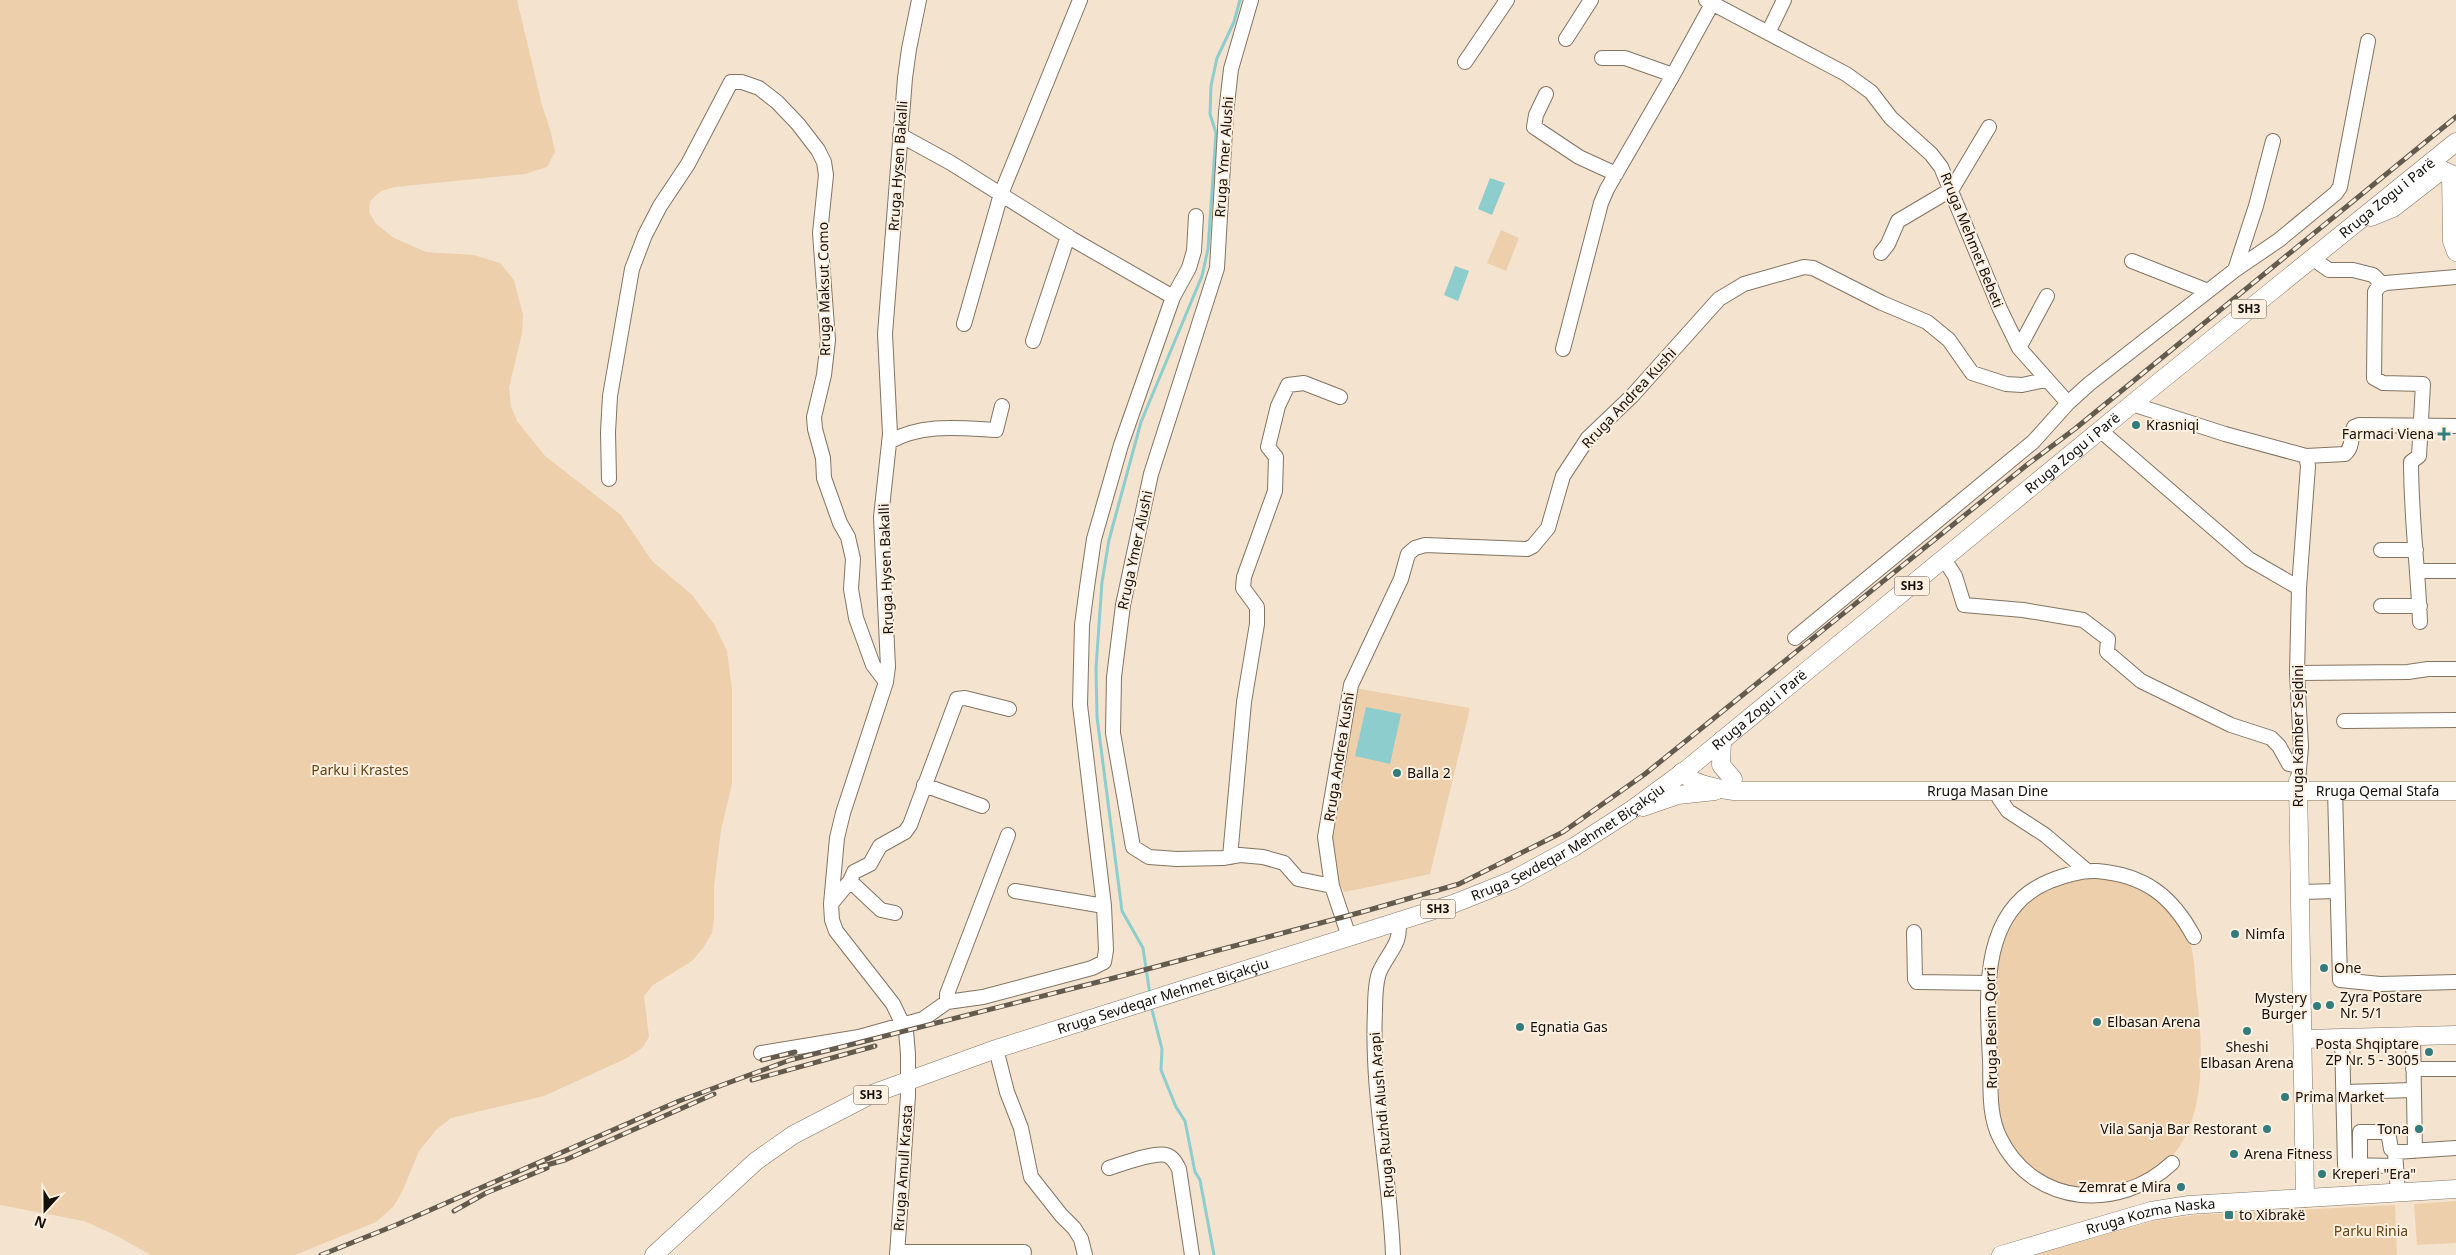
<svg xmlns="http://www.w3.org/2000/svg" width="2456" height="1255" viewBox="0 0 2456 1255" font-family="'Noto Sans',sans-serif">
  <rect width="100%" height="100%" fill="#f3e3cf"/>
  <path fill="#edcfab" d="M0,0H517L542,105L551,133L555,152L547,167L525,174L395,187L381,191L370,201L369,212L376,224L394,238L426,252L474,255L500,263L514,280L523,315L522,333L509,388L511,407L517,421L545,456L621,515L652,561L692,595L714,624L727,651L732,690V784L721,830L714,886V919L712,933L703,948L692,961L653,985L644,996L649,1037L642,1048L625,1059L544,1096L451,1118L436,1130L419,1151L402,1192L393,1207L376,1222L295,1255H151L115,1235L84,1221L0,1205Z
    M1501,230L1519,238L1506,271L1487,263Z
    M1354,688L1470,708L1430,874L1345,892L1339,885L1330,838Z
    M2099,878C2134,882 2164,898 2184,929C2196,948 2194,975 2197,997C2205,1067 2208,1165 2123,1185C2114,1187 2103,1192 2094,1192C2084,1192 2057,1184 2047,1180C2038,1176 2020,1162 2014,1153C1993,1124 1996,1087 1995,1053C1994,1024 1992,992 1996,962C2002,907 2047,879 2099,878Z
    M2456,1201V1243L2417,1245L2414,1204Z
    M2395,1205L2397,1255H2035L2153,1221L2195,1215Z"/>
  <path fill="#8dcdcd" d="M1490,178L1505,183L1492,215L1478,209Z
    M1455,266L1469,271L1458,301L1444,295Z
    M1366,707L1401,714L1390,764L1355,756Z"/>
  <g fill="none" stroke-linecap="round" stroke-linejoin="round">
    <path stroke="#8dcdcd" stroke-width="3" d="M1150,995L1143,948L1122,911L1097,717L1096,668L1102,582L1109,540L1141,422L1202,276L1208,249L1216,133L1210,114L1211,86L1217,58L1234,22L1240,0
      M1151,1006L1162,1049L1161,1070L1176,1107L1185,1121L1195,1172L1200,1180L1214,1255"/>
    <defs>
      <path id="minor" d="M1251,0L1231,69L1226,113L1217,268L1151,474L1123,605L1114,677L1113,733L1133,847L1149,857L1177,859L1223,858L1240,855L1263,857L1284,863L1298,879L1332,886L1349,937
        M1706,0L1846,74L1871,92L1891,118L1931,154L1941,167L2000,309L2019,348L2068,403
        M1768,33L1784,0
        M1566,39L1591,0
        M1602,58H1625L1673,75
        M1465,62L1507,0
        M1546,94L1536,115L1534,127L1579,157L1616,174
        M900,135L951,163L1072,239L1173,297
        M1881,253L1888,244L1898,221L1952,189L1989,127
        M2312,258L2329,270H2353L2373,275L2382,284
        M2132,261L2208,291
        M2235,270L2256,206L2273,141
        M964,324L1001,194L1080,0
        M1033,341L1068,236
        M2019,348L2047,296
        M1563,349L1601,203L1607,189L1673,75L1712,4
        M2132,404L2225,434L2306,456L2308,466L2299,588L2297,673L2301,747L2298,781
        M2101,431L2249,559L2299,588
        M889,442C922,423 960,428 996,430L1002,406
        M2306,456L2345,454C2354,446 2350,436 2354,427L2359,425L2456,426
        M609,479L608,432L610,396L632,269L645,235L660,206L688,164L731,82H742L759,88L777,102L798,124L818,150L824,162L826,175L820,233L828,340L824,375L814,417L815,429L823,458L824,478L840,523L848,537L853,559L851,589L856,618L873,665L886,682
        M2381,550H2416
        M1944,559L1955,576L1964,605L2023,610L2083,620L2108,639L2107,652L2141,681L2231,725L2271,738L2279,746L2289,764L2298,766
        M2419,571H2456
        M2381,606H2420
        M2420,622C2418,569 2411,516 2411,462L2419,456L2423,384L2383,383L2374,378L2375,292L2379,286L2386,283L2456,277
        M1795,638L2033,442L2068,403L2089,384L2235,270L2279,240L2336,193L2340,187L2368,41
        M2297,673L2408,672L2428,669H2456
        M2344,721L2456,720
        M924,785L982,806
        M2335,790L2340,980L2380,984L2456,982
        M1999,791V798L2008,811L2045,835L2086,870
        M1230,857L1244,702L1257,624V607L1243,588L1244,577L1275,491L1276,457L1268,447L1278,406L1288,385L1304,383L1340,397
        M850,881L881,910L895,913
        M1332,886L1325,837L1351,685L1401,579L1408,554L1415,548L1425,545L1527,549L1533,546L1548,528L1563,476L1588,438L1632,396L1719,299L1744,284L1804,267L1813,268L1882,303L1927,322L1949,340L1972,373L2006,384L2022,385L2045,380
        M1015,891L1104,906
        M2301,892L2337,891
        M831,904L850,881L854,872L870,864L880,846L905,832L910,825L957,699L965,698L1009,709
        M1914,932L1915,979L1917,982L1989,983
        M947,1002V994L1008,835
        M2413,1037L2415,1151
        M2342,1038L2345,1165L2396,1166
        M996,1049L1007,1092L1021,1128L1031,1177L1061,1215L1074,1228L1081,1239L1085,1255
        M761,1053L859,1037L923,1019L947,1002L983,997L1092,968L1104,962L1106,950L1104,906L1080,705L1082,625L1087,587L1094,539L1121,445L1173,297L1189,268L1194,251L1196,216
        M2413,1069H2456
        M2345,1092L2414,1090
        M2172,1163C2120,1212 2034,1207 2000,1138C1988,1115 1991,1085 1990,1060C1987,997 1978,910 2050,881C2065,875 2080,870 2097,871C2145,875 2172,896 2194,937
        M2360,1165V1132H2388L2391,1149L2395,1152
        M1109,1168C1122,1164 1153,1152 1166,1155C1173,1157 1176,1163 1179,1169L1192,1255
        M2398,1192L2395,1152L2456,1148
        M897,1252H1024
        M897,1255L908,1095V1054L906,1031L893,1004L836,931L832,920L831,904L837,838L843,813L886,682L888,667L881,517L890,434L885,334L905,78L909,49L919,0
        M1393,1255C1390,1174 1371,1093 1375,1011C1375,999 1375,985 1379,973C1386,955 1403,943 1398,922"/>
      <g id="major">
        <path d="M2371,217L2393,208L2442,170L2451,174L2452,241L2456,252"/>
        <path d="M1722,740L1721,765L1733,779"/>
        <path id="s1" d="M1682,772C1693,785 1717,788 1733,791H2456"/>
        <path d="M2298,781L2305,1198"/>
        <path d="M1643,807L1678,795L1715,791"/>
        <path d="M2304,1039L2456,1035"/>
        <path id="s2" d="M654,1255L756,1161L793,1135L872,1094L996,1049L1453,904L1513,880L1574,847L1633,809L1686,770L2132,404L2456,142"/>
        <path id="s3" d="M2001,1255L2151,1211L2189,1205L2456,1189"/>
      </g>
    </defs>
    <use href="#minor" stroke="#827463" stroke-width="16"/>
    <use href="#major" stroke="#827463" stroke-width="19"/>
    <use href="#minor" stroke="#fff" stroke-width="14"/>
    <use href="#major" stroke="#fff" stroke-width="18"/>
    <defs>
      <path id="rail" d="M762,1060L795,1052
        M752,1080L875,1046
        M539,1167L565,1160L714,1094
        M454,1211L486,1193L547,1168
        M321,1255L396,1225L679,1101L790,1060L1110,979L1362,912L1459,884L1563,832L1645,774L2028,464L2076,428L2456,117"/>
    </defs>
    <use href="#rail" stroke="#645b4f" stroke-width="5"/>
    <use href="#rail" stroke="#fdf0e1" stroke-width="3" stroke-dasharray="9" stroke-linecap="butt"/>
  </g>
  <g fill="#337c7d" stroke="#fdf0e1" stroke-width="2">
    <circle cx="2136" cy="425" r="5"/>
    <path d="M2441.5 426.5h5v5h5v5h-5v5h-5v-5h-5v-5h5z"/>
    <circle cx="1397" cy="773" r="5"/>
    <circle cx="2235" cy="934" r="5"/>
    <circle cx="2324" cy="968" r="5"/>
    <circle cx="2330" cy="1005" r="5"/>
    <circle cx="2317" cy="1006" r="5"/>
    <circle cx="2097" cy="1022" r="5"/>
    <circle cx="1520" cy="1027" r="5"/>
    <circle cx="2247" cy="1031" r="5"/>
    <circle cx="2429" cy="1052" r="5"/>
    <circle cx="2285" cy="1097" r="5"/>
    <circle cx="2267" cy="1129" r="5"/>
    <circle cx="2419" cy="1129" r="5"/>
    <circle cx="2234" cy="1154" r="5"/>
    <circle cx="2322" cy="1174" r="5"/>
    <circle cx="2181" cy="1187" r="5"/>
    <rect x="2224" y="1210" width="10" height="10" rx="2.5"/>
  </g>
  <g text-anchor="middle" stroke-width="4" stroke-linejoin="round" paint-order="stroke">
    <g fill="#fdf0e1" stroke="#5b534a" stroke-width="1">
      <rect x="2231.5" y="299.5" width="35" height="19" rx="4"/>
      <rect x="1894.5" y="576.5" width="35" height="19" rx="4"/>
      <rect x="1420.5" y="899.5" width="35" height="19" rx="4"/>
      <rect x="853.5" y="1085.5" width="35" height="19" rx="4"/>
    </g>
    <g font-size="12" font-weight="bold" fill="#151009">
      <text x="2249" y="313">SH3</text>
      <text x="1912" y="590">SH3</text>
      <text x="1438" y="913">SH3</text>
      <text x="871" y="1099">SH3</text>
    </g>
    <g font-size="14" fill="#151009" stroke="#fdf0e1">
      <text transform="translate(1224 157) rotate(-86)" y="5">Rruga Ymer Alushi</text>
      <text transform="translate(898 166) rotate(-86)" y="5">Rruga Hysen Bakalli</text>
      <text dy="5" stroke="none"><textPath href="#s2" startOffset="2059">Rruga Zogu i Parë</textPath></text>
      <text transform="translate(1972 240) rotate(68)" y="5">Rruga Mehmet Bebeti</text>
      <text transform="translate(824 289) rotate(-91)" y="5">Rruga Maksut Como</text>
      <text transform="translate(1629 398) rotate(-47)" y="5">Rruga Andrea Kushi</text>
      <text dy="5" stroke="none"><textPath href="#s2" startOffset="1654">Rruga Zogu i Parë</textPath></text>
      <text transform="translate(1135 550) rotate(-78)" y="5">Rruga Ymer Alushi</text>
      <text transform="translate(886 569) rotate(-92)" y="5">Rruga Hysen Bakalli</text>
      <text dy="5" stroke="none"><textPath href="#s2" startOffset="1249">Rruga Zogu i Parë</textPath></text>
      <text transform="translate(2298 736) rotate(-90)" y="5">Rruga Kamber Sejdini</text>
      <text transform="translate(1339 757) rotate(-81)" y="5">Rruga Andrea Kushi</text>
      <text dy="5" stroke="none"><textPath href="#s1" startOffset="310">Rruga Masan Dine</textPath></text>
      <text dy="5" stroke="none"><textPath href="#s1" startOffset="700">Rruga Qemal Stafa</textPath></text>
      <text dy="5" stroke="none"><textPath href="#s2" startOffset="1015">Rruga Sevdeqar Mehmet Biçakçiu</textPath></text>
      <text dy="5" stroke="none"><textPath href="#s2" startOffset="580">Rruga Sevdeqar Mehmet Biçakçiu</textPath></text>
      <text transform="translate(1991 1028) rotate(-91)" y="5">Rruga Besim Qorri</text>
      <text transform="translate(1382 1115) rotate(-95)" y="5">Rruga Ruzhdi Alush Arapi</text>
      <text transform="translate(903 1168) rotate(-86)" y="5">Rruga Amull Krasta</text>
      <text dy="5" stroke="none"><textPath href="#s3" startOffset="155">Rruga Kozma Naska</textPath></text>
    </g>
    <g font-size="14" fill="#151009" stroke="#fdf0e1" text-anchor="start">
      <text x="2146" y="430">Krasniqi</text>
      <text x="2434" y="439" text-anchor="end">Farmaci Viena</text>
      <text x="1407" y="778">Balla 2</text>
      <text x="2245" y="939">Nimfa</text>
      <text x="2334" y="973">One</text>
      <text x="2340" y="1002">Zyra Postare<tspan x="2340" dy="16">Nr. 5/1</tspan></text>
      <text x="2307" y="1003" text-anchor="end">Mystery<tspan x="2307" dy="16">Burger</tspan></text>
      <text x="2107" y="1027">Elbasan Arena</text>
      <text x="1530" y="1032">Egnatia Gas</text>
      <text x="2419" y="1049" text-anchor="end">Posta Shqiptare<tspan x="2419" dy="16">ZP Nr. 5 - 3005</tspan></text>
      <text x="2247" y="1052" text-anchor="middle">Sheshi<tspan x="2247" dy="16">Elbasan Arena</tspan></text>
      <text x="2295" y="1102">Prima Market</text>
      <text x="2257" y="1134" text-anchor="end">Vila Sanja Bar Restorant</text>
      <text x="2409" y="1134" text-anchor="end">Tona</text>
      <text x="2244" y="1159">Arena Fitness</text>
      <text x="2332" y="1179">Kreperi "Era"</text>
      <text x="2171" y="1192" text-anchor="end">Zemrat e Mira</text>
      <text x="2239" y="1220">to Xibrakë</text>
    </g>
    <g font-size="14" fill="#644314" stroke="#fdf0e1">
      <text x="360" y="775">Parku i Krastes</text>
      <text x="2371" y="1236">Parku Rinia</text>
    </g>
  </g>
  <g transform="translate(45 1210) rotate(201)" stroke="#fdf0e1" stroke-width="4" paint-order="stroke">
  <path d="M0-4L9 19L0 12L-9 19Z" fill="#151009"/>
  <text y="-8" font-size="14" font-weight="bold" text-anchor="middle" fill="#151009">N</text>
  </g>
</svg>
